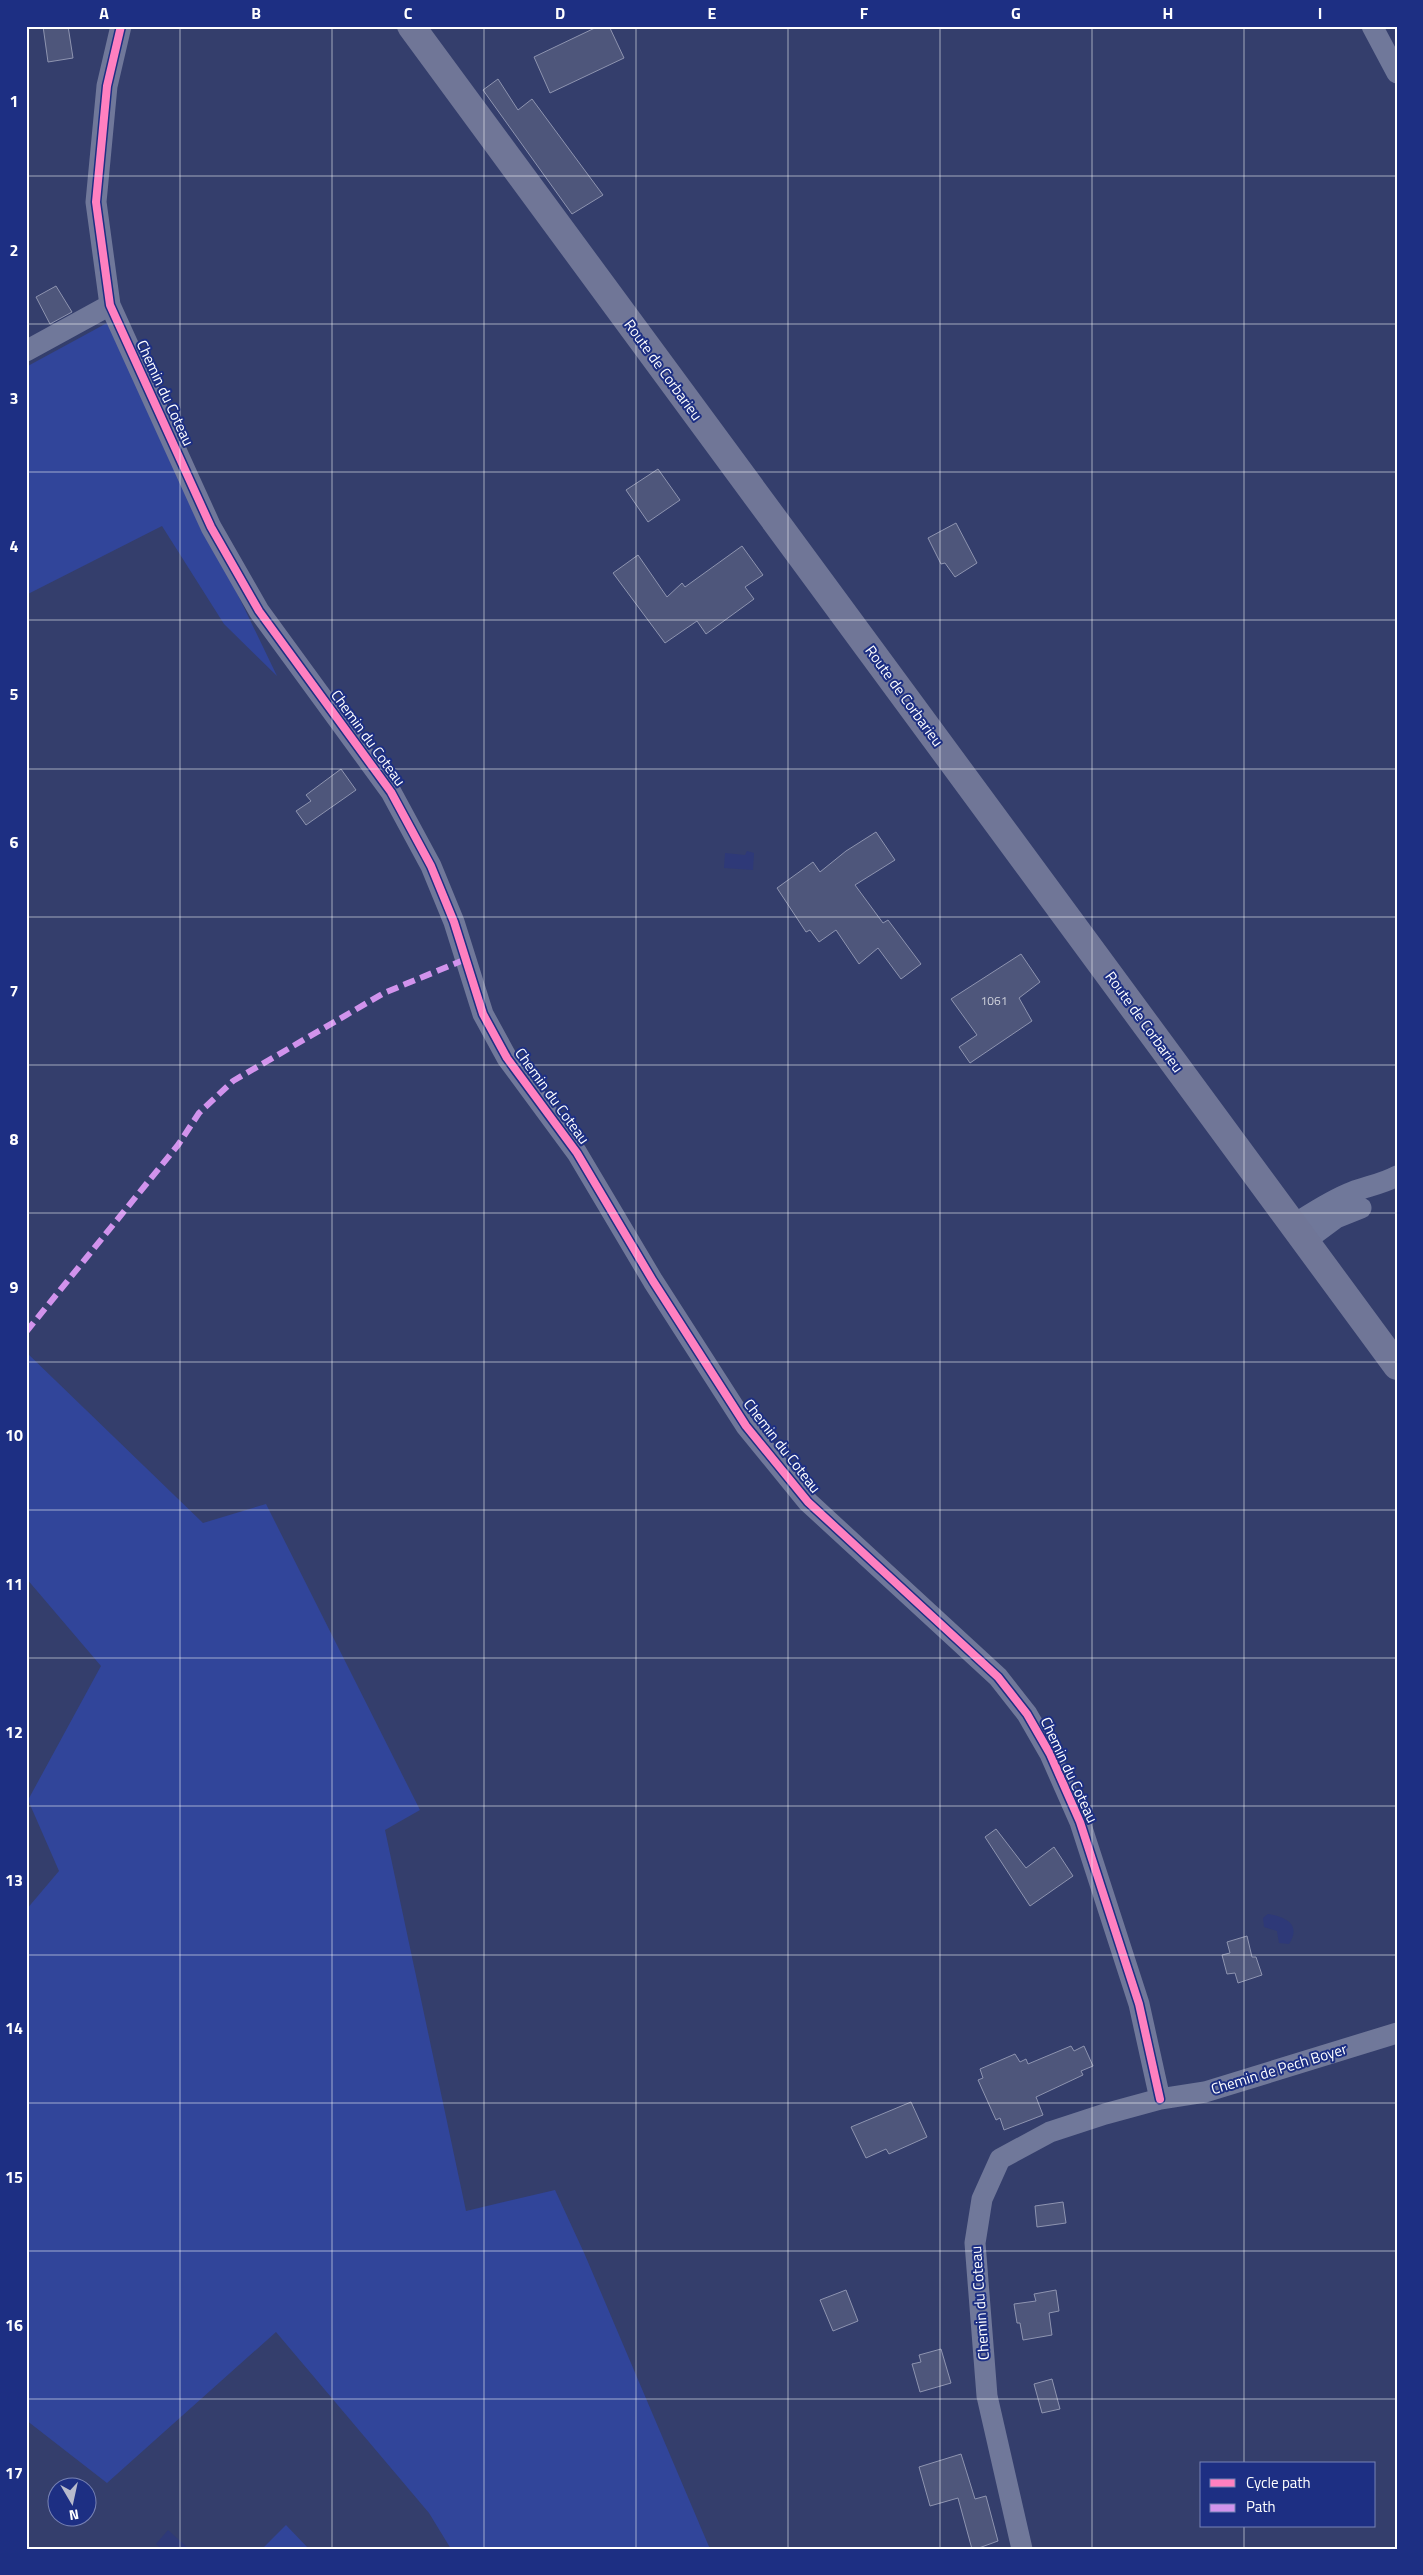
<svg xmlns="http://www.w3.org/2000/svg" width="1423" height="2575" viewBox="0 0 1423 2575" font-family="'Titillium Web',sans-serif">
  <rect width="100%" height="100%" fill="#343e6c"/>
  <path fill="#31459a" d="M107,323L277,676L224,624L162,526L26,595V367Z
    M26,1352L203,1523L266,1504L420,1810L385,1830L466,2211L555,2190L585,2255L710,2549H451L429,2513L276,2332L107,2483L26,2420V1910L59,1871L28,1800L101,1666L26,1578Z
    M286,2525L309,2549H262Z"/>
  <path fill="#2e3978" d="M747,851L754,853L753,870L724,868L725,853L745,855Z
    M1268,1914C1285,1917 1302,1924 1289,1944L1279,1943L1277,1931L1264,1927L1263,1918Z
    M168,2530L189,2549H162L156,2544Z"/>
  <path fill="#4e567b" stroke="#8e94b0" d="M43,26H68L73,58L48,62Z
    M599,26H609L624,58L550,93L534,57Z
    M498,79L518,110L532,99L603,195L572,214L483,90Z
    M56,286L72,312L50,324L36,297Z
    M658,469L680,500L648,522L626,490Z
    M956,523L977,563L955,577L945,563L941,564L928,538Z
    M742,546L763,575L745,587L754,599L706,634L697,621L665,643L613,573L638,555L667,597L682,583L685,587Z
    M341,769L356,790L306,825L296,811L311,801L306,795Z
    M876,832L895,860L855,885L883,923L888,920L921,964L901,979L878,948L859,964L836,930L819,942L810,930L806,932L777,888L813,862L820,872L846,851Z
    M1021,954L1040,982L1019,998L1032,1021L970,1063L959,1047L977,1035L951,999Z
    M996,1829L1026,1868L1054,1847L1073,1876L1030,1906L985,1837Z
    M1247,1936L1252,1957H1256L1262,1975L1238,1983L1235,1973L1227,1974L1222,1955L1230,1953L1227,1942Z
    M1071,2046L1074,2051L1084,2046L1093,2066L1081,2071L1083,2075L1036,2097L1043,2115L1004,2130L1000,2118L996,2120L978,2080L983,2078L980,2069L1015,2054L1020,2062L1026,2059L1028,2064Z
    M911,2102L927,2137L889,2154L886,2149L866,2158L851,2127Z
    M1063,2202L1066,2223L1037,2227L1035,2206Z
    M846,2290L858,2321L833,2331L820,2300Z
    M1056,2290L1059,2311L1049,2313L1052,2335L1023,2340L1020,2323H1017L1014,2304L1036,2301L1034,2294Z
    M941,2349L951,2383L920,2392L912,2364L921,2362L919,2355Z
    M1052,2379L1060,2409L1042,2413L1034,2384Z
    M961,2454L975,2499L986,2496L998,2541L976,2549H972L958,2498L930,2506L919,2467Z"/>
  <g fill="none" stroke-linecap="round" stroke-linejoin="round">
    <path stroke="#70789a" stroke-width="21" d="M121,26L107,86L96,202L110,305L211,527L259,611L391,792L431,866L454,922L483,1014L507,1058L577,1153L653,1281L746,1426L808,1502L998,1677L1027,1714L1050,1754L1080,1822L1139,2004L1160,2099
      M1372,26L1397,73
      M26,351L110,305
      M1293,1225C1312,1213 1331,1200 1352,1192C1368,1186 1382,1184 1397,1176
      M1305,1241L1336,1218L1361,1208
      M1022,2549L987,2396L975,2243L982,2199L1000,2159L1050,2132L1105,2114L1160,2099L1205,2092L1397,2033"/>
    <path stroke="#707697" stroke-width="28" d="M411,26L1397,1366"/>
    <path stroke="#d193ec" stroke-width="6" stroke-dasharray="12 6" stroke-linecap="butt" d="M26,1332L178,1145L199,1113L233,1081L384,993L466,959"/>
    <defs>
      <path id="cycleway" d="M121,26L107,86L96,202L110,305L211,527L259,611L391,792L431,866L454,922L483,1014L507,1058L577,1153L653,1281L746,1426L808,1502L998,1677L1027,1714L1050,1754L1080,1822L1139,2004L1160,2099"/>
    </defs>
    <use href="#cycleway" stroke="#1d2f83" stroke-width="11"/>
    <use href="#cycleway" stroke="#ff80c0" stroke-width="8"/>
  </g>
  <path fill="none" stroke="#fff" stroke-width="1" stroke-opacity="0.55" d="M180,26V2549M332,26V2549M484,26V2549M636,26V2549M788,26V2549M940,26V2549M1092,26V2549M1244,26V2464M26,176H1397M26,324H1397M26,472H1397M26,620H1397M26,769H1397M26,917H1397M26,1065H1397M26,1213H1397M26,1362H1397M26,1510H1397M26,1658H1397M26,1806H1397M26,1955H1397M26,2103H1397M26,2251H1397M26,2399H1397M1244,2526V2549"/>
  <g text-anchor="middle" stroke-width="4" stroke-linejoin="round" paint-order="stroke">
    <g font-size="12" fill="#d3d5de">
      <text x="994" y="1005">1061</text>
    </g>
    <g font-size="15" fill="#fff" stroke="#1d2f83">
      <text transform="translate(663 370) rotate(54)" y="5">Route de Corbarieu</text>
      <text transform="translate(165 393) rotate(65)" y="5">Chemin du Coteau</text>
      <text transform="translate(904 696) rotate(54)" y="5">Route de Corbarieu</text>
      <text transform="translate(368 738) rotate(54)" y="5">Chemin du Coteau</text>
      <text transform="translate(1144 1022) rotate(54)" y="5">Route de Corbarieu</text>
      <text transform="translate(552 1096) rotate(54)" y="5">Chemin du Coteau</text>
      <text transform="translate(782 1446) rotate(52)" y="5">Chemin du Coteau</text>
      <text transform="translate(1069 1770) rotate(65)" y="5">Chemin du Coteau</text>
      <text transform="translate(1279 2069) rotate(-17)" y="5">Chemin de Pech Boyer</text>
      <text transform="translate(980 2303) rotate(-94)" y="5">Chemin du Coteau</text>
    </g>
  </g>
  <rect width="1423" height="2575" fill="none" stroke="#1d2f83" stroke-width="55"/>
  <rect x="1200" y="2462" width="175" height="65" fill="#1d2f83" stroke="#7782b5"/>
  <rect x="1210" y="2479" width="25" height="8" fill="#ff80c0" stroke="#7782b5"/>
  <text x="1246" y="2488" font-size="15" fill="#ffffff">Cycle path</text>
  <rect x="1210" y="2504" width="25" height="8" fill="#d193ec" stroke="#7782b5"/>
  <text x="1246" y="2512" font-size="15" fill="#ffffff">Path</text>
  <g transform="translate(72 2502) rotate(171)"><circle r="24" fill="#1d2f83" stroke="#7782b5"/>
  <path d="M0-4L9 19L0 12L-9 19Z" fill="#b8bbcc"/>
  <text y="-8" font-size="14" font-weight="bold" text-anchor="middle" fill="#ffffff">N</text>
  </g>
  <rect x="28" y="28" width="1368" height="2520" fill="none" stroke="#fff" stroke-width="2"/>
  <g font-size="16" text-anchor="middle" font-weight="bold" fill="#fff">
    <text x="104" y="19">A</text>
    <text x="256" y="19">B</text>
    <text x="408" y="19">C</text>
    <text x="560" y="19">D</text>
    <text x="712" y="19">E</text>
    <text x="864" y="19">F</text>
    <text x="1016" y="19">G</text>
    <text x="1168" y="19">H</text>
    <text x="1320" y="19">I</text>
    <text x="14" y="107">1</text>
    <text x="14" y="256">2</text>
    <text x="14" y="404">3</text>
    <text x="14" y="552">4</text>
    <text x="14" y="700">5</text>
    <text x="14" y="848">6</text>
    <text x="14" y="997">7</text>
    <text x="14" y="1145">8</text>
    <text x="14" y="1293">9</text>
    <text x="14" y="1441">10</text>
    <text x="14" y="1590">11</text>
    <text x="14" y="1738">12</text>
    <text x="14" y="1886">13</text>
    <text x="14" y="2034">14</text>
    <text x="14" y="2183">15</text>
    <text x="14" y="2331">16</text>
    <text x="14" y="2479">17</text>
  </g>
</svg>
